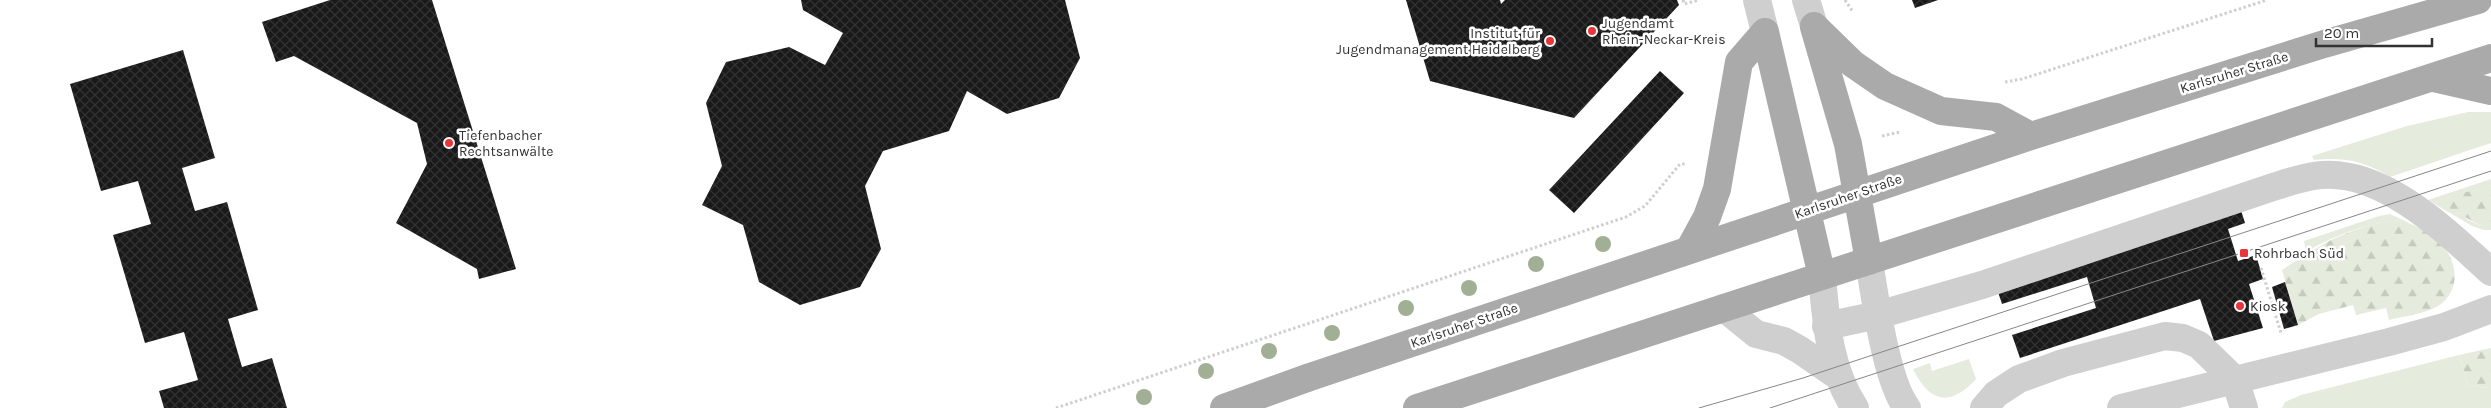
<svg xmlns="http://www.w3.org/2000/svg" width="2491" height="408" viewBox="0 0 2491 408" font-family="Karla,sans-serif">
  <defs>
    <pattern id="forest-firs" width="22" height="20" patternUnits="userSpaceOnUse" patternTransform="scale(1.25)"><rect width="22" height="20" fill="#e5ecde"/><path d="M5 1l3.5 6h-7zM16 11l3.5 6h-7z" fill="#c5cbbf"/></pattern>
    <pattern id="building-cross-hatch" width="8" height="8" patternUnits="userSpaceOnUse" patternTransform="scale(1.25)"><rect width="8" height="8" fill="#191919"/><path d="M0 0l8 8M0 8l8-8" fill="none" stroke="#323232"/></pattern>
  </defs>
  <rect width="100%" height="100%" fill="#fff"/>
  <path fill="#e5ecde" d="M2468,112H2491V143L2390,177C2365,161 2343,157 2314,160L2312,156L2407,126Z
    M2491,179V185L2447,199L2468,220L2481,226L2484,230L2472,226L2428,200Z
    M2390,214L2403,220C2369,222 2335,235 2306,252L2304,241L2379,216Z
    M2459,355L2468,386L2491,388V408H2282L2285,402L2301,395Z
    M1969,359L1976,379C1950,408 1929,402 1913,369L1930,363L1932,371Z"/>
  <path fill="url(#forest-firs)" d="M2491,185V230H2484L2481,226L2449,208L2447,199L2450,197Z
    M2403,220C2417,227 2432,233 2442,245C2459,263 2460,292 2438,306C2425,314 2404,316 2389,320L2386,308L2356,315L2353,305L2319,314L2298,325L2282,270C2321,244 2355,223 2403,220Z
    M2491,348V388L2468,386L2459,355Z"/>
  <path fill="url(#building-cross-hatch)" d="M330,0H432L516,269L479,279L477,269L396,223L427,164L417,123L294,56L276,62L262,22Z
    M801,0H1065L1080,58L1059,98L1007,114L967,91L949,131L883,151L865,186L881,249L860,287L800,305L759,282L743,225L702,205L722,166L706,103L726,62L789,47L825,65L843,33L803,10Z
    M1406,0H1500L1501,4L1505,0H1677L1679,5L1574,118L1430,81Z
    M1912,0H1938L1915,8Z
    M183,50L215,158L182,168L195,211L227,202L258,310L228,319L242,367L272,358L287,408H164L159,391L198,380L184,332L145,343L113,235L151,224L138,181L101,191L70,84Z
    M1660,71L1684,93L1574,213L1549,190Z
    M2238,201L2245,223L2228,229L2238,261L2256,255L2263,279L2249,284L2263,328L2214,341L2200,299L2020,358L2012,335L2096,308L2087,277L2002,304L1994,280Z
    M2285,282L2298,325L2284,329L2272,287Z"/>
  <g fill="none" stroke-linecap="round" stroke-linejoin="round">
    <path stroke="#cfcfcf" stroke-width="3" stroke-dasharray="2.5 2.5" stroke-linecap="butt" d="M1683,0L1684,4L1699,0
      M1845,0L1853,12
      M2005,82L2022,79L2267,0
      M1882,136L1900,132
      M2261,268L2281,333
      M1056,408L1626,217L1645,206L1680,164H1686"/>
    <path stroke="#cfcfcf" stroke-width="28" d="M1757,0L1765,32
      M1806,0L1814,26
      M1869,261C1875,297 1886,381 1907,408
      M1822,276C1826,321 1829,369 1855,408
      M1724,308L1756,334L1784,341L1800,350L1839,377
      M1826,326L1878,315L1982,285L2273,187C2289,182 2306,176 2322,175C2385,170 2448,233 2491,272
      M1984,408L1996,394L2019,379L2063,363L2165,336L2183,338L2199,345L2235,380L2244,408
      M2121,408L2389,342L2444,327L2491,309"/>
    <path stroke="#aaa" stroke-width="28" d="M1814,26L1853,64L1885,86L1941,111L1996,117L2031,136
      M1814,27L1848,144L1869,261
      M1765,32L1822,276
      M2434,78L2491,91
      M1689,250L1707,217L1717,189L1739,62L1765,32
      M1224,408L1310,377L2031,136L2324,44L2478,0
      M1417,408L2491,58"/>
    <path stroke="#878787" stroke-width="1" d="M1699,408L1803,378L2491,151
      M1770,408L2491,171"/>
  </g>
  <g fill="#a1b095">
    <circle cx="1603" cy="244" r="8"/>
    <circle cx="1536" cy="264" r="8"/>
    <circle cx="1469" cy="288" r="8"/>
    <circle cx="1406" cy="308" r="8"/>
    <circle cx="1332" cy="333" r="8"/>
    <circle cx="1269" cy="351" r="8"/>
    <circle cx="1206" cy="371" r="8"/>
    <circle cx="1144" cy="397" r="8"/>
  </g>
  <g fill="#e8363c" stroke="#fff" stroke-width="2">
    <circle cx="1592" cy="31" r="5"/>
    <circle cx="1550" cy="41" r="5"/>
    <circle cx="449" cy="143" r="5"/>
    <rect x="2239" y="248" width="10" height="10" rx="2.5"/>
    <circle cx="2240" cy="306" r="5"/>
  </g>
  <g text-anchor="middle" stroke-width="5" stroke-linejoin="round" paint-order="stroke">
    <g font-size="14" fill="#323232" stroke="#fff" text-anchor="start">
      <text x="1602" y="28">Jugendamt<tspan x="1602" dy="16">Rhein-Neckar-Kreis</tspan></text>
      <text x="1540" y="38" text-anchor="end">Institut für<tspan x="1540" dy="16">Jugendmanagement Heidelberg</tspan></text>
      <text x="459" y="140">Tiefenbacher<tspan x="459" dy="16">Rechtsanwälte</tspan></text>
      <text x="2254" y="258">Rohrbach Süd</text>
      <text x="2250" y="311">Kiosk</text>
    </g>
    <g font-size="14" fill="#323232" stroke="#fff">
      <text transform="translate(2234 72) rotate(-17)" y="5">Karlsruher Straße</text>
      <text transform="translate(1848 196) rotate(-19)" y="5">Karlsruher Straße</text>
      <text transform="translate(1464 325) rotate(-19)" y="5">Karlsruher Straße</text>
    </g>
  </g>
  <path d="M2316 38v8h116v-8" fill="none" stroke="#323232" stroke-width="2.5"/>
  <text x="2324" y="38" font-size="15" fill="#323232" stroke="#ffffff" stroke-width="4" paint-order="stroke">20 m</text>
</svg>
